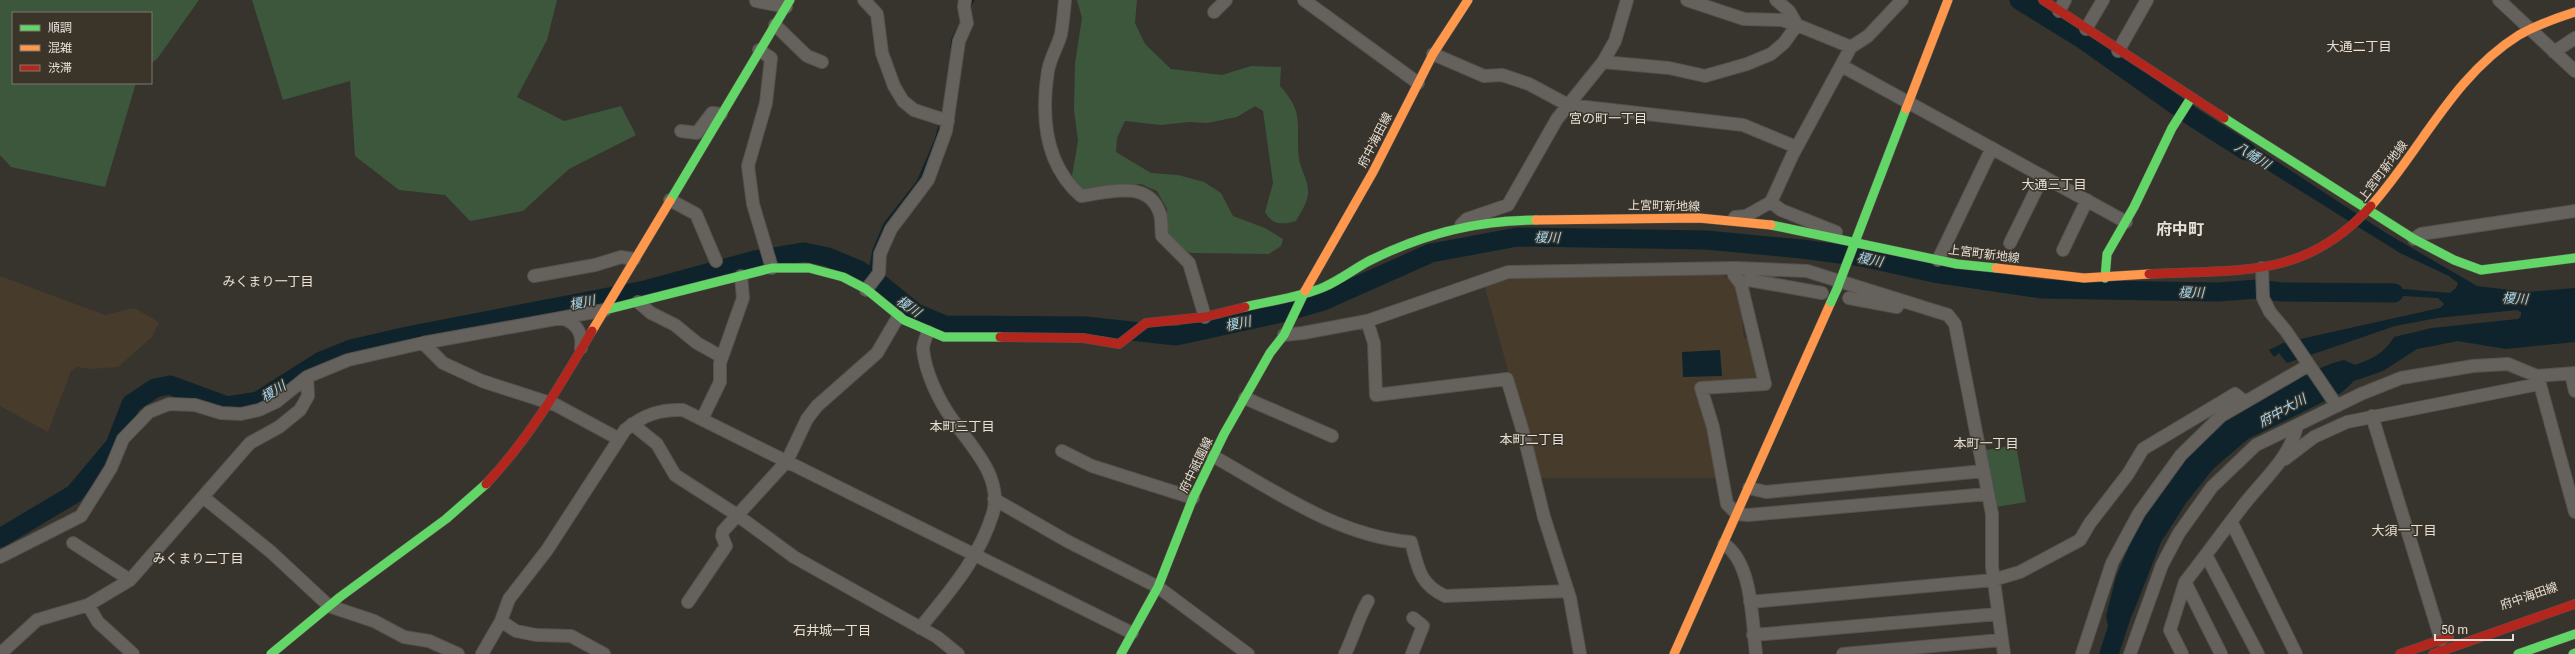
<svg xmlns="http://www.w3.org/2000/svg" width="2575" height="654" viewBox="0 0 2575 654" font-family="Roboto,'Noto Sans JP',sans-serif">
  <rect width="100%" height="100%" fill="#37332d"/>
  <path fill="#473c2c" d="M1514,274L1722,275L1737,283L1746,317L1742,321L1744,338H1752L1759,378L1756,382L1695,385L1708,429L1717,478H1538L1484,284Z
    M0,276L105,315L134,308L159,322L152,337L118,367L91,369L77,367L71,371L48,432L0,406Z"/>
  <path fill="#3d573d" d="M0,0H199L157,59L151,63V13H13V83H136L105,187L11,167L0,155Z
    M252,0H557L547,40L517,97L564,121L621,106L636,135L569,169L523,211L470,221L445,195L399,190L355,156L350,81L283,100Z
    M1077,0H1137L1135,23L1145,44L1171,69L1222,75L1251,66L1281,67L1280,86C1306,115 1295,125 1299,158C1300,171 1312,184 1307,199C1305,206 1300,214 1296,221C1283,225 1272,225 1265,212L1273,183L1263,111L1255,106L1237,117L1207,123L1189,122L1161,125L1125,121L1117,138L1116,152L1151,173L1178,175L1204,182L1221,193L1233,216L1265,228L1283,239L1281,246L1269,254L1191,253L1177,247L1167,234V209L1157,191L1141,184L1089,191L1079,188L1072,176L1078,141L1074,110L1075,63L1082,18Z
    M2016,445L2026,502L1996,507L1986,450Z"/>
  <path fill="#0e232b" d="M2229,130L2386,233L2477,286L2527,292L2575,288V342L2506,349L2458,341L2417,349L2383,371L2354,381L2341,393L2248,439L2213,469L2186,503L2161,542L2133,613L2113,650L2106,616L2116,577L2138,525L2169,477L2224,417L2301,376L2333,363L2344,360L2355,365C2372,359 2385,353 2394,337L2432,328L2518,319L2521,316V312L2517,310L2437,318L2395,326L2287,363L2279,353L2274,357L2269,350L2283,343L2440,308L2444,304L2438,298L2369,294L2367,286L2450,293L2456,288L2458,283L2449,276L2400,253L2221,141Z
    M1720,350L1722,376L1683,377L1682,352Z"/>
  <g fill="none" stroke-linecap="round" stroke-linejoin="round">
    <path stroke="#0e232b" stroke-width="3" d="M968,9L973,0
      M952,47L953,39L958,30
      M869,276L874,250L885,224L918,182L936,140L941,122"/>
    <path stroke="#0e232b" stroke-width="19" d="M2019,0L2082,39L2194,118L2246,151
      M0,538L74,494L115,445L131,404L155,388L170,385L227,406L258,401L321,361L351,349L412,335L645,290L755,260L804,252L828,257L859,270L878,282L916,313L945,325L1086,326L1176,336L1281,313L1323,301L1431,253L1517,237L1706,240L1802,249L1862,257L1934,273L2042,289L2218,292L2257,289L2282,292L2394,293
      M2109,654L2121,617"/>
    <defs>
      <path id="street" d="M864,0L877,14L882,53L894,86L903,101L914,110L948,121
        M1065,0C1064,11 1063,23 1061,34C1058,46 1050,58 1048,71C1041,116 1044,164 1081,196C1108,192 1149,179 1160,214C1162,220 1161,229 1162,236L1189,263L1205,317
        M1304,0L1418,83
        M1687,0L1744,19L1782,20L1797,25L1851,47L1868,36L1902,0
        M1776,0L1789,11L1797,25
        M2499,0L2575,71
        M756,1L786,7
        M2059,11L2065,0
        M1214,12L1226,0
        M775,25L807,56L822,62
        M2086,29L2103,0
        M759,50L771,58L766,103L748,166L753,204L772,268
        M2118,51L2147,0
        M2554,52L2575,38
        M1433,54L1484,76L1502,75L1529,84L1568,105L1743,125L1796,147
        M1603,62L1669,68L1705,76L1747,64L1771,54L1784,43L1797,25
        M1842,66L2126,222
        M681,131L697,133L712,113L721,114
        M670,200L696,214L716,261
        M1771,202L1781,210L1836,232
        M1735,217L1746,216L1771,202L1792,156L1851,47
        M1461,225L1467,219L1508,205L1557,119L1603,62L1615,41L1627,0
        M2414,239L2421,234L2575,211
        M2010,243L2043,176
        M2063,250L2087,200
        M1938,260L1992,148
        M2262,268L2263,298L2270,312L2286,331L2337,406
        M534,276L595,265L621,257L634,259
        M1741,284L1734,275L1735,268L1807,271L1948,315L1955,324L1992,514V567L2004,654
        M866,290L879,273L880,254L891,229L928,180L946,131L959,41L967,23L964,7L965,0
        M1822,293L1749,280L1741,284L1765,384L1701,388L1713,427L1727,504L1737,514L1748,515L1988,494
        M1849,298L1897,307
        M638,302L651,313L675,325L697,343L722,357
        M561,318C576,322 583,333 581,348
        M1367,321L1374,343L1376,395L1507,379L1523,432L1544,517L1570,598L1580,654
        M1284,335L1303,333L1367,321L1508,272L1735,268
        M423,343L443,363L482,381L556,405L619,439
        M2571,374L2575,391
        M2538,377L2575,512
        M1245,398L1332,436
        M2372,416L2441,640
        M702,419L720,382V363L743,298L741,276
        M632,424L657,444L675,475L737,515L794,557L937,637L958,654
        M1062,451L1092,466L1193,498
        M1213,456C1275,491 1338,536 1411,542C1418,567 1419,584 1445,596L1568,591
        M2285,459L2314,437L2347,422L2539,384
        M1749,488L1766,492L1984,471
        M203,497L271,552L329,606L374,621L404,637L429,641L458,654
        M994,499L1067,541L1158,587L1248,654
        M2231,521L2296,654
        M73,543L130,580
        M1724,544C1753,563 1752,622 1756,654
        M2206,555L2258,654
        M0,557L81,516L111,468L123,439L149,412L169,404L195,405L221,413L241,414L259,410L276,402L307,377L348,360L423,343L605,310
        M688,602L726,546L722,536L723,531L787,461L807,419L817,406L877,353L898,317
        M1750,602L1993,580L2020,572L2080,540L2090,523L2128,474L2143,449L2235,394L2245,402
        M88,605L98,622L133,654
        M501,621L516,631L536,635L571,636L604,654
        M920,628C949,592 979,559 993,513C1003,477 971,446 952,419C939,401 925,372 923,349C923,344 926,337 928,332
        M1753,635L1998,614
        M0,654L37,620L88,605L130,580L250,443L279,427L300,410L308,396L307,377
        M482,654L501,621L509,599L547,550L625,430C643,415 660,409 683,410L1132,633
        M1345,654C1354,636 1358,618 1368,601
        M1412,654L1423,626L1413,618
        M1843,654L2001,640
        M2082,654L2112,563L2139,513L2181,455L2221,416L2309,365
        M2130,654L2162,565L2179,533L2212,487L2256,445L2361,394L2401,378L2473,366L2508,364L2537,376L2575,373
        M2182,654L2170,630L2185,582
        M2221,654L2185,582C2204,558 2221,534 2239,511C2259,483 2289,461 2297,426"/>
      <path id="fast" d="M2224,118L2414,239L2454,260L2481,270L2575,258
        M670,201L790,0
        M1771,225L1957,264L1996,268
        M2105,278L2107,254L2134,207L2172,128L2191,98
        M1837,289L1906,109
        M1245,307C1269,301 1302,297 1324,287C1340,280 1354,269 1369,261C1422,234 1477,220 1536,220
        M605,310L772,268H809L843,277L866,289L904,320L944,337H1000
        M271,654L340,597L446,519L486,484
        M1121,654L1158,587L1193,498L1224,434L1270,353L1284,335L1305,291
        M2518,654L2575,634
        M2573,654L2575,653"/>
      <path id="slow" d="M1906,109L1948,0
        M2371,206C2421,150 2453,76 2519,35C2537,25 2556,18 2575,12
        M1536,220L1699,218L1771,225
        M1996,268L2084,278L2149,274
        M1305,291L1373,172L1433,54L1468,0
        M592,331L670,201
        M1674,654L1831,302"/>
      <path id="jam" d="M2043,0L2224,118
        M2149,274C2238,269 2305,280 2371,206
        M1000,337L1083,338L1119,344L1146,323L1205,317L1245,307
        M486,484C531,436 559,387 592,331
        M2400,654L2449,637
        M2433,654L2575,604"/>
    </defs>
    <use href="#street" stroke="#55524d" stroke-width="14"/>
    <use href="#fast" stroke="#55524d" stroke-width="10"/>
    <use href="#slow" stroke="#55524d" stroke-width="10"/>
    <use href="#jam" stroke="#55524d" stroke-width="10"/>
    <use href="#street" stroke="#65625d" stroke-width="12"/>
    <use href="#fast" stroke="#63d668" stroke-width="9"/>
    <use href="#slow" stroke="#ff974d" stroke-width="9"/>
    <use href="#jam" stroke="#b3261e" stroke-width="9"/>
    <defs>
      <path id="fast-bridge" d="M1831,302L1837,289"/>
    </defs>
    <use href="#fast-bridge" stroke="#55524d" stroke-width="10" stroke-linecap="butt"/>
    <use href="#fast-bridge" stroke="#63d668" stroke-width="9"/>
  </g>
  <g text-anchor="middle" stroke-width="3" stroke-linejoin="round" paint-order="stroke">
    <g font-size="12" fill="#e5e0d9" stroke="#3b3429">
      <text transform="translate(1375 140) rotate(-63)" y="4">府中海田線</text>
      <text transform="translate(2383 171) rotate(-53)" y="4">上宮町新地線</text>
      <text transform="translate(1664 206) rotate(1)" y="4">上宮町新地線</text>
      <text transform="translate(1984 254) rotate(7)" y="4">上宮町新地線</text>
      <text transform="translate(1196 465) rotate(-64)" y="4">府中祇園線</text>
      <text transform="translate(2529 596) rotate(-19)" y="4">府中海田線</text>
    </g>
    <g font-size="13" fill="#e5e0d9" stroke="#3b3429">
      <text x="2359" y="51">大通二丁目</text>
      <text x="1608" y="123">宮の町一丁目</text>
      <text x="2054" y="189">大通三丁目</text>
      <text x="268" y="286">みくまり一丁目</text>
      <text x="962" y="431">本町三丁目</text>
      <text x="1532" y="444">本町二丁目</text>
      <text x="1986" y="448">本町一丁目</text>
      <text x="2404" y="535">大須一丁目</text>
      <text x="198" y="563">みくまり二丁目</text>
      <text x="832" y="635">石井城一丁目</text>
    </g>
    <g font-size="13" font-style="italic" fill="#a0d8f4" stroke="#3b3429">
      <text transform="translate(2253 155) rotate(32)" y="5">八幡川</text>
      <text transform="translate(1547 237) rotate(1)" y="5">榎川</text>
      <text transform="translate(1870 259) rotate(11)" y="5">榎川</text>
      <text transform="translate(2191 292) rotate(1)" y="5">榎川</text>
      <text transform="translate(2515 298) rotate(3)" y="5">榎川</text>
      <text transform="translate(582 302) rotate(-11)" y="5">榎川</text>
      <text transform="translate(909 306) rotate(35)" y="5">榎川</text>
      <text transform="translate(1238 323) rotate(-12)" y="5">榎川</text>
      <text transform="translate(273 391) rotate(-32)" y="5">榎川</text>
      <text transform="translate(2282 410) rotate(-29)" y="5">府中大川</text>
    </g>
    <g font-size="16" font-weight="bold" fill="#e5e0d9" stroke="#3b3429">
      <text x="2180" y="235">府中町</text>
    </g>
  </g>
  <rect x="12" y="12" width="140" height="72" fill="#3b3429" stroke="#7f796f"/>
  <rect x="20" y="25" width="20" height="6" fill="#63d668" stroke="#7f796f"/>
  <text x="48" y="32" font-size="12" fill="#e5e0d9">順調</text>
  <rect x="20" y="45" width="20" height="6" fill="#ff974d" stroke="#7f796f"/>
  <text x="48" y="52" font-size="12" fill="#e5e0d9">混雑</text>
  <rect x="20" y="65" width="20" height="6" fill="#b3261e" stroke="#7f796f"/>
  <text x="48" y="72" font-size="12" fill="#e5e0d9">渋滞</text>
  <path d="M2435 634v6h78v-6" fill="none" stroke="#e5e0d9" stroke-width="2"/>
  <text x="2441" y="634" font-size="12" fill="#e5e0d9" stroke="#3b3429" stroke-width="3" paint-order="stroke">50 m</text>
</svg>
